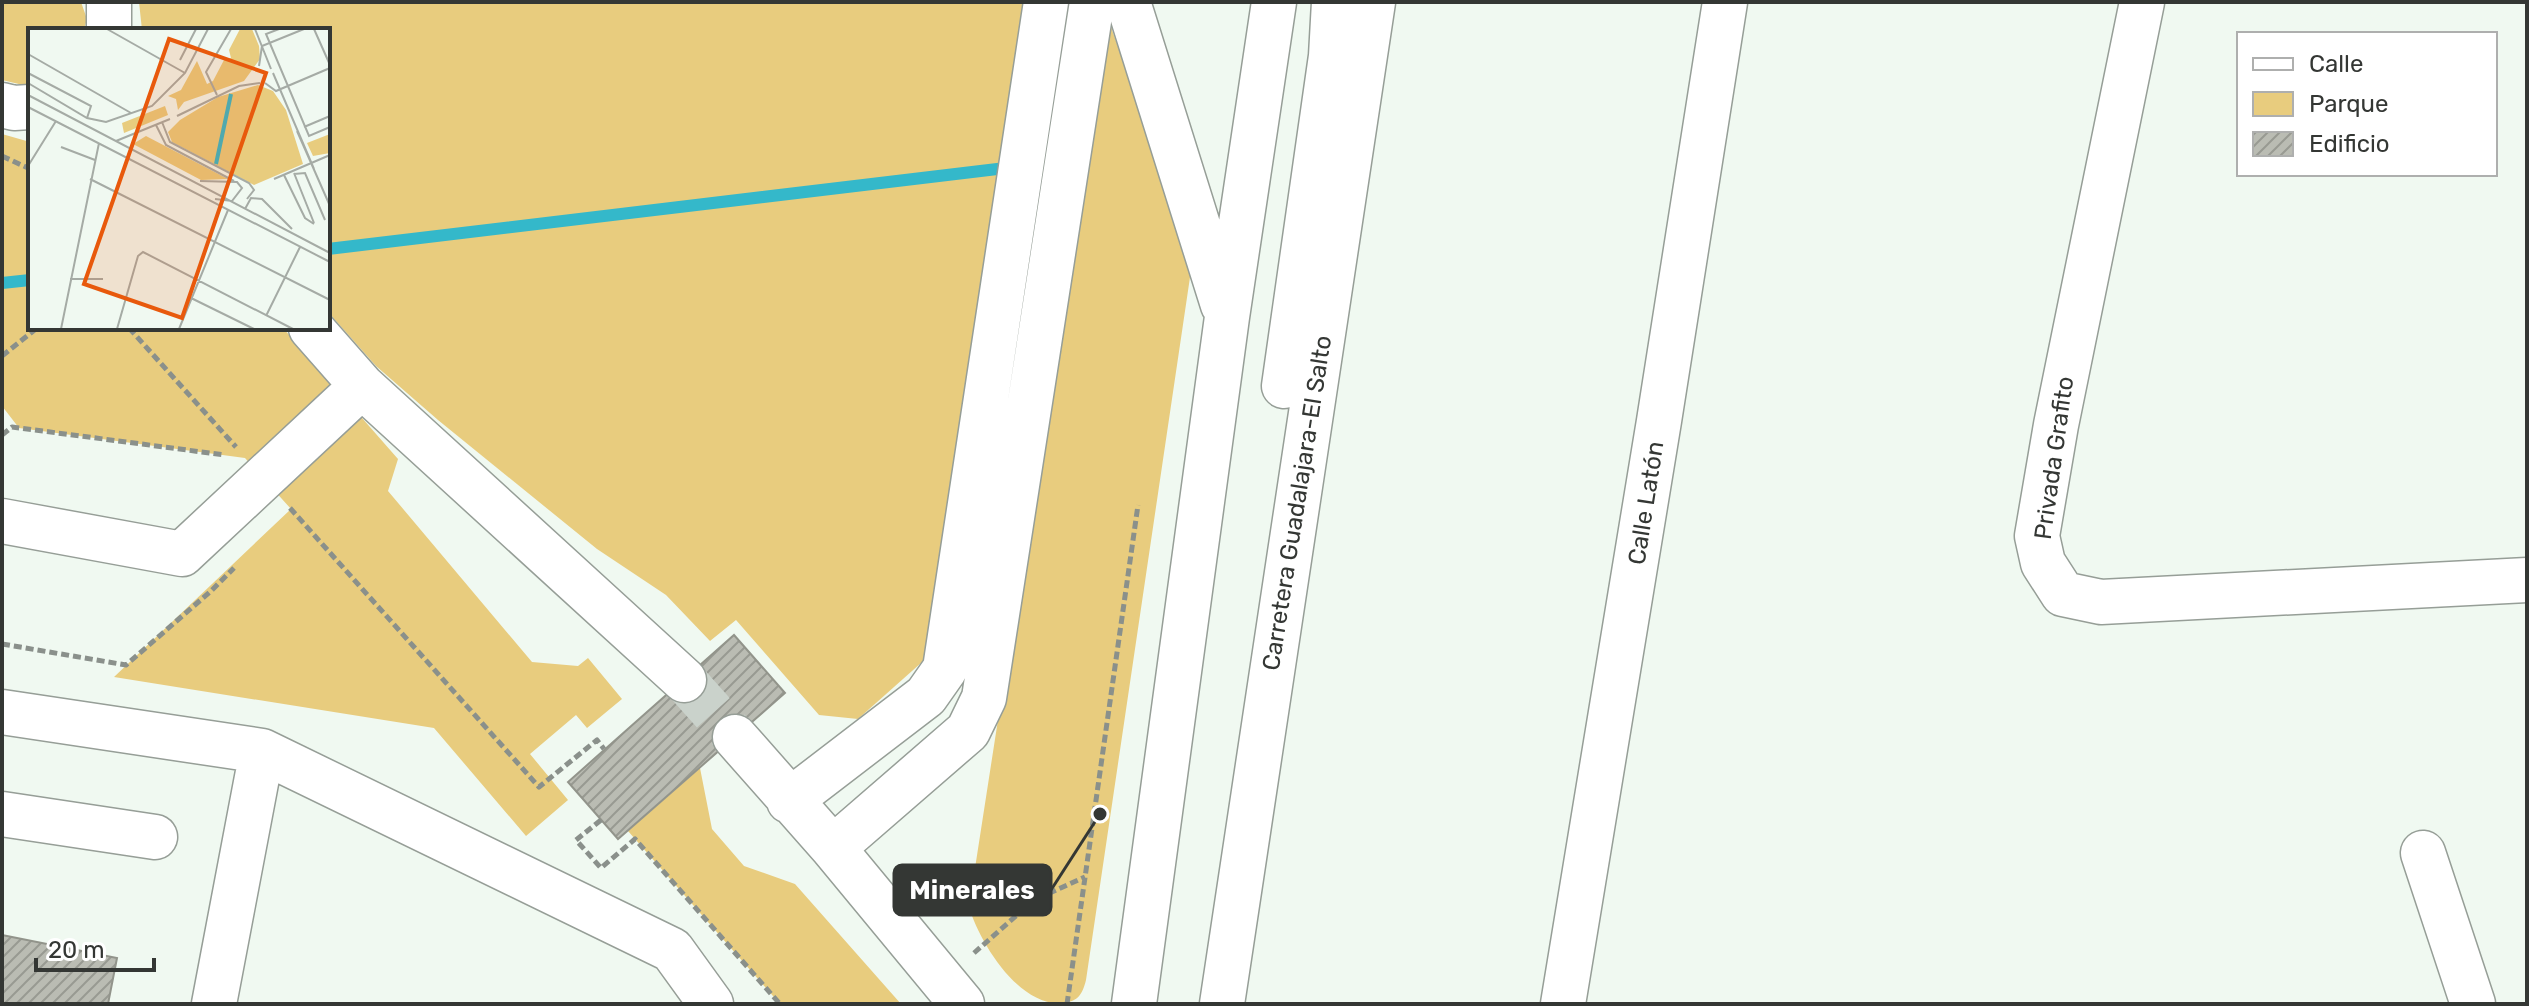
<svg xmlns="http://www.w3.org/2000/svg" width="2529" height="1006" viewBox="0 0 2529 1006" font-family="Rubik,sans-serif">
  <defs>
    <pattern id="building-hatch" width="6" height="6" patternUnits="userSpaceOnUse" patternTransform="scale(2)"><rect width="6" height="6" fill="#babcb3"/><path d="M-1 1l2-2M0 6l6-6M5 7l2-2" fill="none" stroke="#989a92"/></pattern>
  </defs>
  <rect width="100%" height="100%" fill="#f0f9f1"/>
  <path fill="#e8cc7e" d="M2,2H81L87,19L84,30H30V83L23,85L2,80Z
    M139,2H1031L939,647L858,719L819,715L736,620L710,641L666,595L597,549L438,420L376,366L328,312V30H142Z
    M1107,16L1193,257L1086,980C1082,996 1077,1002 1061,1003C1018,1006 979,941 969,907Z
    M2,134L30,142V328H283L398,459L388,491L532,662L578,666L588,658L622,699L587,728L576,715L530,754L568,800L526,836L434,728L114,677L291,509L245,458L19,428L2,406Z
    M700,768L712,829L744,866L795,884L901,1004H780L628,831Z"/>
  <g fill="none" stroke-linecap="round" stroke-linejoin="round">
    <path stroke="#34b8ca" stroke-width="12" d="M328,249L1014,167
      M2,283L30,280"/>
  </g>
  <path fill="url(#building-hatch)" stroke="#92948b" stroke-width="2" d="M734,635L785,693L618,839L568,782Z
    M2,935L117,958L108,1004H2Z"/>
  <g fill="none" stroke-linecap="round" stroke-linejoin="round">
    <path stroke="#cad2cb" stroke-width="44" stroke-dasharray="44 22" stroke-linecap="butt" d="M684,680L735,737"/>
    <defs>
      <path id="minor" d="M2142,2L2056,425L2037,536L2043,563L2063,594L2101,602L2527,580
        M109,30V2
        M2,105L14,108L30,107
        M311,328L362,386L684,680
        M2,521L182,554L362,386
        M2,712L262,751L672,950L711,1004
        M735,737L833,848L962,1004
        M789,801L926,696L945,669L1046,2
        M2,814L155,837
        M833,848L968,731L984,698L1092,2
        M2423,853L2473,1004
        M214,1004L262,751
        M1563,1004L1659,421L1725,2"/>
      <path id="major" d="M1128,2L1223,305
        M1284,386L1331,56L1334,2
        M1134,1004L1227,317L1274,2
        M1222,1004L1373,2"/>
    </defs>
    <use href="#minor" stroke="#969e97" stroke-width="47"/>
    <use href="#major" stroke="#969e97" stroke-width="47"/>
    <path stroke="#8a908b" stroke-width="5" stroke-dasharray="8 4" stroke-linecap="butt" d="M2,156L30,169
      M129,328L236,447
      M2,356L37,328
      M2,435L12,427L225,455
      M290,508L539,787L597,740L604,749
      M2,644L126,665L211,591L234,568
      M601,820L576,840L601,868L635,839L780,1004
      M974,953L1034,900L1085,877
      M1067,1004L1138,505"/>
    <use href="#minor" stroke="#fff" stroke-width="44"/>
    <use href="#major" stroke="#fff" stroke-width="44"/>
  </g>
  <g text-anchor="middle" stroke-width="6" stroke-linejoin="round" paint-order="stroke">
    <g font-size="24" fill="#343734" stroke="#fff">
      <text transform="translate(2054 458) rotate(-82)" y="8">Privada Grafito</text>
      <text transform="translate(1297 503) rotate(-81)" y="8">Carretera Guadalajara-El Salto</text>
      <text transform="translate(1646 503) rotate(-81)" y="8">Calle Latón</text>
    </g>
  </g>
  <g transform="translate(28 28)">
    <rect width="302" height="302" fill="#f0f9f1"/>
    <path d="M212,1H224L231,18L232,31L216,53L156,74L150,82L148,71L140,68L153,62L169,33L179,56L185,53L196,32L203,30L201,22ZM230,57L245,63L258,82L275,136L226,157L144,114L140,104L152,92L190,69ZM137,78L140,87L96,105L94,95ZM302,106V125L285,128L279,115ZM118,108L200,151L173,152L105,116Z" fill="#e8cc7e"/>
    <path fill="none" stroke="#34b8ca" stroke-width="4" d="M188,136L203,66"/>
    <path fill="none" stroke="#a5aba5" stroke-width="2" d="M79,1L157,45M227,1L243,41M251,1L238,6L281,108L302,99M286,1L302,37M0,26L103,85M152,32L168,1M231,38L234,18L276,1M0,45L63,78L59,90M245,45L286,141M0,55L59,90L78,94L124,78L157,45L180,1M237,55L248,63L302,40M0,67L302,225M189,67L178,44L203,1M0,79L302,234M149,88L211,58L232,55M134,94L142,114L221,155L226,162L219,171M128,97L138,117L206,153M276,99L302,88M269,103L302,178M88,113L142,91M33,119L67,132M0,138L28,93M266,145L286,195M266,146L277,145L297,192M256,147L277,190L286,196M62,151L302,272M246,151L302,127M172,153L209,154L214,160L204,173L187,171M217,181L223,170L234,171L264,201M42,251H75M161,269L226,301M238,288L272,219M33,301L71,115M89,301L110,228L115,224L265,301M151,301L200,182"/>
    <path fill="#e8590c" fill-opacity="0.15" stroke="#e8590c" stroke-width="4" d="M141,11L238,45L154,290L56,256Z"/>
    <rect width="302" height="302" fill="none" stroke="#343734" stroke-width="4"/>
  </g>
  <path fill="none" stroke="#343734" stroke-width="3" d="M1100 814L1051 890"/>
  <circle fill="#343734" stroke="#fff" stroke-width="3" cx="1100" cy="814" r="8"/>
  <rect fill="#343734" stroke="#343734" stroke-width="3" x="894" y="865" width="157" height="50" rx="8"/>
  <g font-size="26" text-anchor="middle" font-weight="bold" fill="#fff">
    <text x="972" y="899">Minerales</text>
  </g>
  <rect width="2529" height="1006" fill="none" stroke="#343734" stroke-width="8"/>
  <rect x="2237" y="32" width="260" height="144" fill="#ffffff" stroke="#aeafae" stroke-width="2"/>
  <rect x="2253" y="58" width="40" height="12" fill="#ffffff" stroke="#aeafae" stroke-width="2"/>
  <text x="2309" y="72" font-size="24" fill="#343734">Calle</text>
  <rect x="2253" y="92" width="40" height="24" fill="#e8cc7e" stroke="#aeafae" stroke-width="2"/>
  <text x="2309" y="112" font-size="24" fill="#343734">Parque</text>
  <rect x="2253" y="132" width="40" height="24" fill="url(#building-hatch)" stroke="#aeafae" stroke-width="2"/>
  <text x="2309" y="152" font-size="24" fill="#343734">Edificio</text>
  <path d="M36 958v12h118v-12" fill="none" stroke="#343734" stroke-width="4"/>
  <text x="48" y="958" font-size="24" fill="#343734" stroke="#ffffff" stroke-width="6" paint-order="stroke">20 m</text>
</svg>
